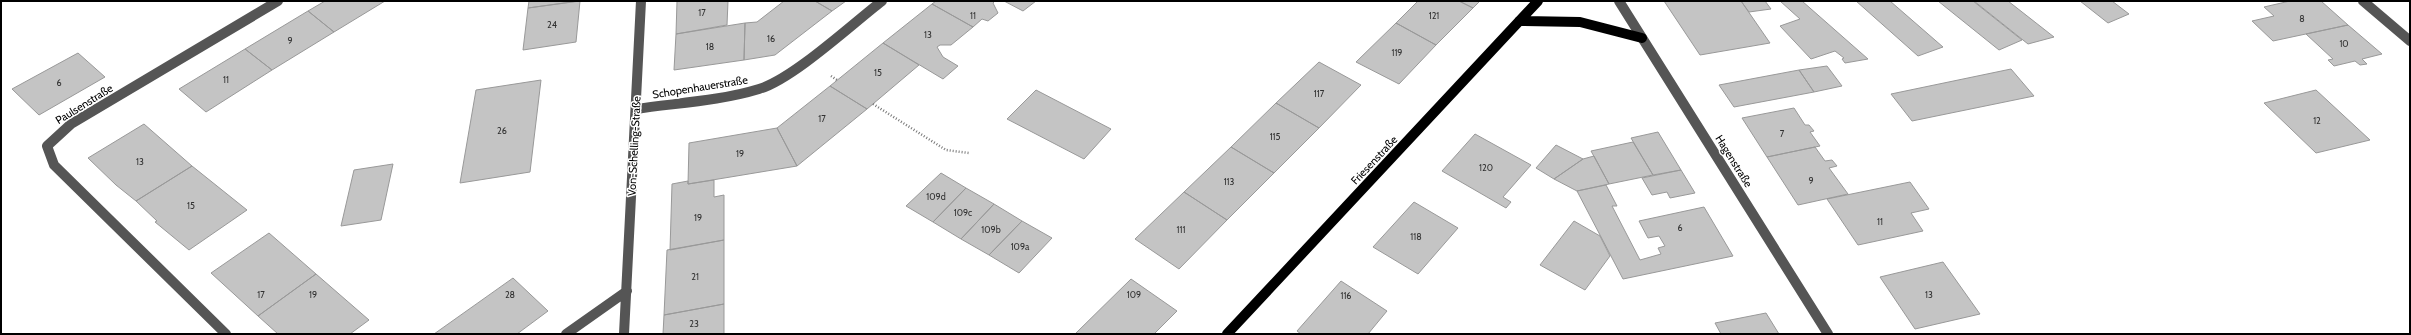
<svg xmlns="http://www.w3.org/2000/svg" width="2411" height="335" viewBox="0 0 2411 335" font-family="Cabin,sans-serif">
  <rect width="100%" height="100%" fill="#fff"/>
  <path fill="#c4c4c4" stroke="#999" d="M325,1H385L334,32L308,11Z
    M529,1H578L528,8Z
    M580,1L576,42L523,50L528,8Z
    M677,1H728L727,25L676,34Z
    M784,1H815L832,11L775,55L744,60L745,23L757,22Z
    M815,1H846L832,11Z
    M936,1H995L993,3L998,13L988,21L982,19L973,27L932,4Z
    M1004,1H1036L1023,11Z
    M1418,1H1459L1473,8L1436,45L1396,23Z
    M1459,1H1480L1473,8Z
    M1664,1H1741L1770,43L1700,55Z
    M1741,1H1765L1771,9L1749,12Z
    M1780,1H1802L1868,59L1845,63L1842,59L1844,58L1835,51L1811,59L1780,26L1800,19Z
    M1856,1H1890L1943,47L1918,56Z
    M1938,1H1973L2022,40L1999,50Z
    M1974,1H2008L2054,37L2028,44Z
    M2080,1H2112L2129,14L2108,23Z
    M2290,1H2321L2348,25L2273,41L2252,21L2274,16L2264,7Z
    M932,4L973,27L951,45H940L937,47L943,57L958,66L943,79L883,43Z
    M308,11L334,32L272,70L245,49Z
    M745,23L744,60L674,70L676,34Z
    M1396,23L1436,45L1399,84L1356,62Z
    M2348,25L2382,54L2362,59L2367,64L2360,65L2355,61L2334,66L2328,60L2333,59L2306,34Z
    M883,43L919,65L867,109L830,86Z
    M245,49L272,70L206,112L179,89Z
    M78,53L105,77L39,115L12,89Z
    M1319,62L1361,85L1319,128L1276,103Z
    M1827,66L1842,86L1814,92L1799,70Z
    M2011,69L2034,96L1912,121L1891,94Z
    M1799,70L1814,92L1734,107L1719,85Z
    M541,80L530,172L460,183L476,90Z
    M830,86L867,109L797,166L777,128Z
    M1036,90L1111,129L1084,159L1007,119Z
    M2316,90L2370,140L2316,153L2264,103Z
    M1276,103L1319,128L1274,173L1231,147Z
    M1794,108L1805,125H1809L1814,131L1810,132L1820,146L1767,157L1742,118Z
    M144,124L192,166L136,201L116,185L88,158Z
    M777,128L797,166L688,184L689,143Z
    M1658,132L1681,170L1653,175L1631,138Z
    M1475,134L1531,165L1503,197L1511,202L1506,208L1442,171Z
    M1633,142L1653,175L1609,184L1591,151Z
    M1556,145L1583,159L1554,179L1536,168Z
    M1231,147L1274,173L1227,220L1184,192Z
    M1815,147L1825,161L1832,160L1837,166L1829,168L1848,194L1798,205L1767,157Z
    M1594,156L1609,184L1577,191L1554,179L1583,159Z
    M393,164L381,220L341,226L354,170Z
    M192,166L247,210L189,250L155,222L157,221L136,201Z
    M1681,170L1695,193L1670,198L1667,192L1652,195L1642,178Z
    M941,173L966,188L933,222L906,206Z
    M714,180V197L724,195V240L670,250L672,184L688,181V184Z
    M1910,182L1929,209L1911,213L1923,231L1858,245L1827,199Z
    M1606,185L1617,206H1612L1640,260L1661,254L1658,248L1665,246L1659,236L1648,238L1639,221L1704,207L1733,256L1623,279L1577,191Z
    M966,188L994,204L961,239L933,222Z
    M1184,192L1227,220L1179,269L1135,239Z
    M1414,202L1458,228L1418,274L1373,247Z
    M994,204L1022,221L989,255L961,239Z
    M1022,221L1052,238L1019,273L989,255Z
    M1574,221L1600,236L1610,256L1585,290L1540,265Z
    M269,233L316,274L258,316L211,273Z
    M724,240V304L664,315L667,250Z
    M1943,262L1980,314L1915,329L1880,277Z
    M316,274L369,320L350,334H278L258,316Z
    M513,278L548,311L517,334H434Z
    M1131,279L1177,311L1154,334H1075Z
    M1341,281L1387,311L1368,334H1301L1297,331Z
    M724,304V334H663L664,315Z
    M1766,313L1779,334H1721L1715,323Z"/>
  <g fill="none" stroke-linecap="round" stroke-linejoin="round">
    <path stroke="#777" stroke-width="2.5" stroke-dasharray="1 2" stroke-linecap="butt" d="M831,76L837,80
      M873,104L946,150L969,153"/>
    <path stroke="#555" stroke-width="10" d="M1619,1L1828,334
      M2363,1L2410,41
      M636,109C676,103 720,101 759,89C793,79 852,24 882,1
      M226,334L54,165L47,146L71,124L278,1
      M566,334L627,291
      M624,334L641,1"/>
    <path stroke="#000" stroke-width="10" d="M1519,21L1580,22L1642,38
      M1227,334L1538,1"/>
  </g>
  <g text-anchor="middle" stroke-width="3" stroke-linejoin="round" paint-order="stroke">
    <g font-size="9" fill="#313131">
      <text x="702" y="16">17</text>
      <text x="973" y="19">11</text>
      <text x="1434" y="19">121</text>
      <text x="2302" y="22">8</text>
      <text x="552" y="28">24</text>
      <text x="928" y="38">13</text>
      <text x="771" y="42">16</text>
      <text x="290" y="44">9</text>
      <text x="2344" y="47">10</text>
      <text x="710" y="50">18</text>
      <text x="1397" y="56">119</text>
      <text x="878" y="76">15</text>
      <text x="226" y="83">11</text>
      <text x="59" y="86">6</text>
      <text x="1319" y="97">117</text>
      <text x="822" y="122">17</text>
      <text x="2317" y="124">12</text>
      <text x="502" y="134">26</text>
      <text x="1782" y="137">7</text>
      <text x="1275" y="140">115</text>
      <text x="740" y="157">19</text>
      <text x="140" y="165">13</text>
      <text x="1486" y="171">120</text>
      <text x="1811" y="184">9</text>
      <text x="1229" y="185">113</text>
      <text x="936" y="200">109d</text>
      <text x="191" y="209">15</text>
      <text x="963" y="216">109c</text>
      <text x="698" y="221">19</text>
      <text x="1880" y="225">11</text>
      <text x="1680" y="231">6</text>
      <text x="991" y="233">109b</text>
      <text x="1181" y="233">111</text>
      <text x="1416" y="240">118</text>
      <text x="1020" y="250">109a</text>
      <text x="695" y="280">21</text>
      <text x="261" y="298">17</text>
      <text x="313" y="298">19</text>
      <text x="510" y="298">28</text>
      <text x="1134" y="298">109</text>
      <text x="1929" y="298">13</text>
      <text x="1346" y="299">116</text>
      <text x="694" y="327">23</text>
    </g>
    <g font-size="11" fill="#000" stroke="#fff">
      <text transform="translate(700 87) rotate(-9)" y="4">Schopenhauerstraße</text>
      <text transform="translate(84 104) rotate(-32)" y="4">Paulsenstraße</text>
      <text transform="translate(634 146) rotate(-87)" y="4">Von-Schelling-Straße</text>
      <text transform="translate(1374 160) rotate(-47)" y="4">Friesenstraße</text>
      <text transform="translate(1734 161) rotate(58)" y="4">Hagenstraße</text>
    </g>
  </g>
  <rect width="2411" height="335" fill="none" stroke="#000000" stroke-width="4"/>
</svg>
